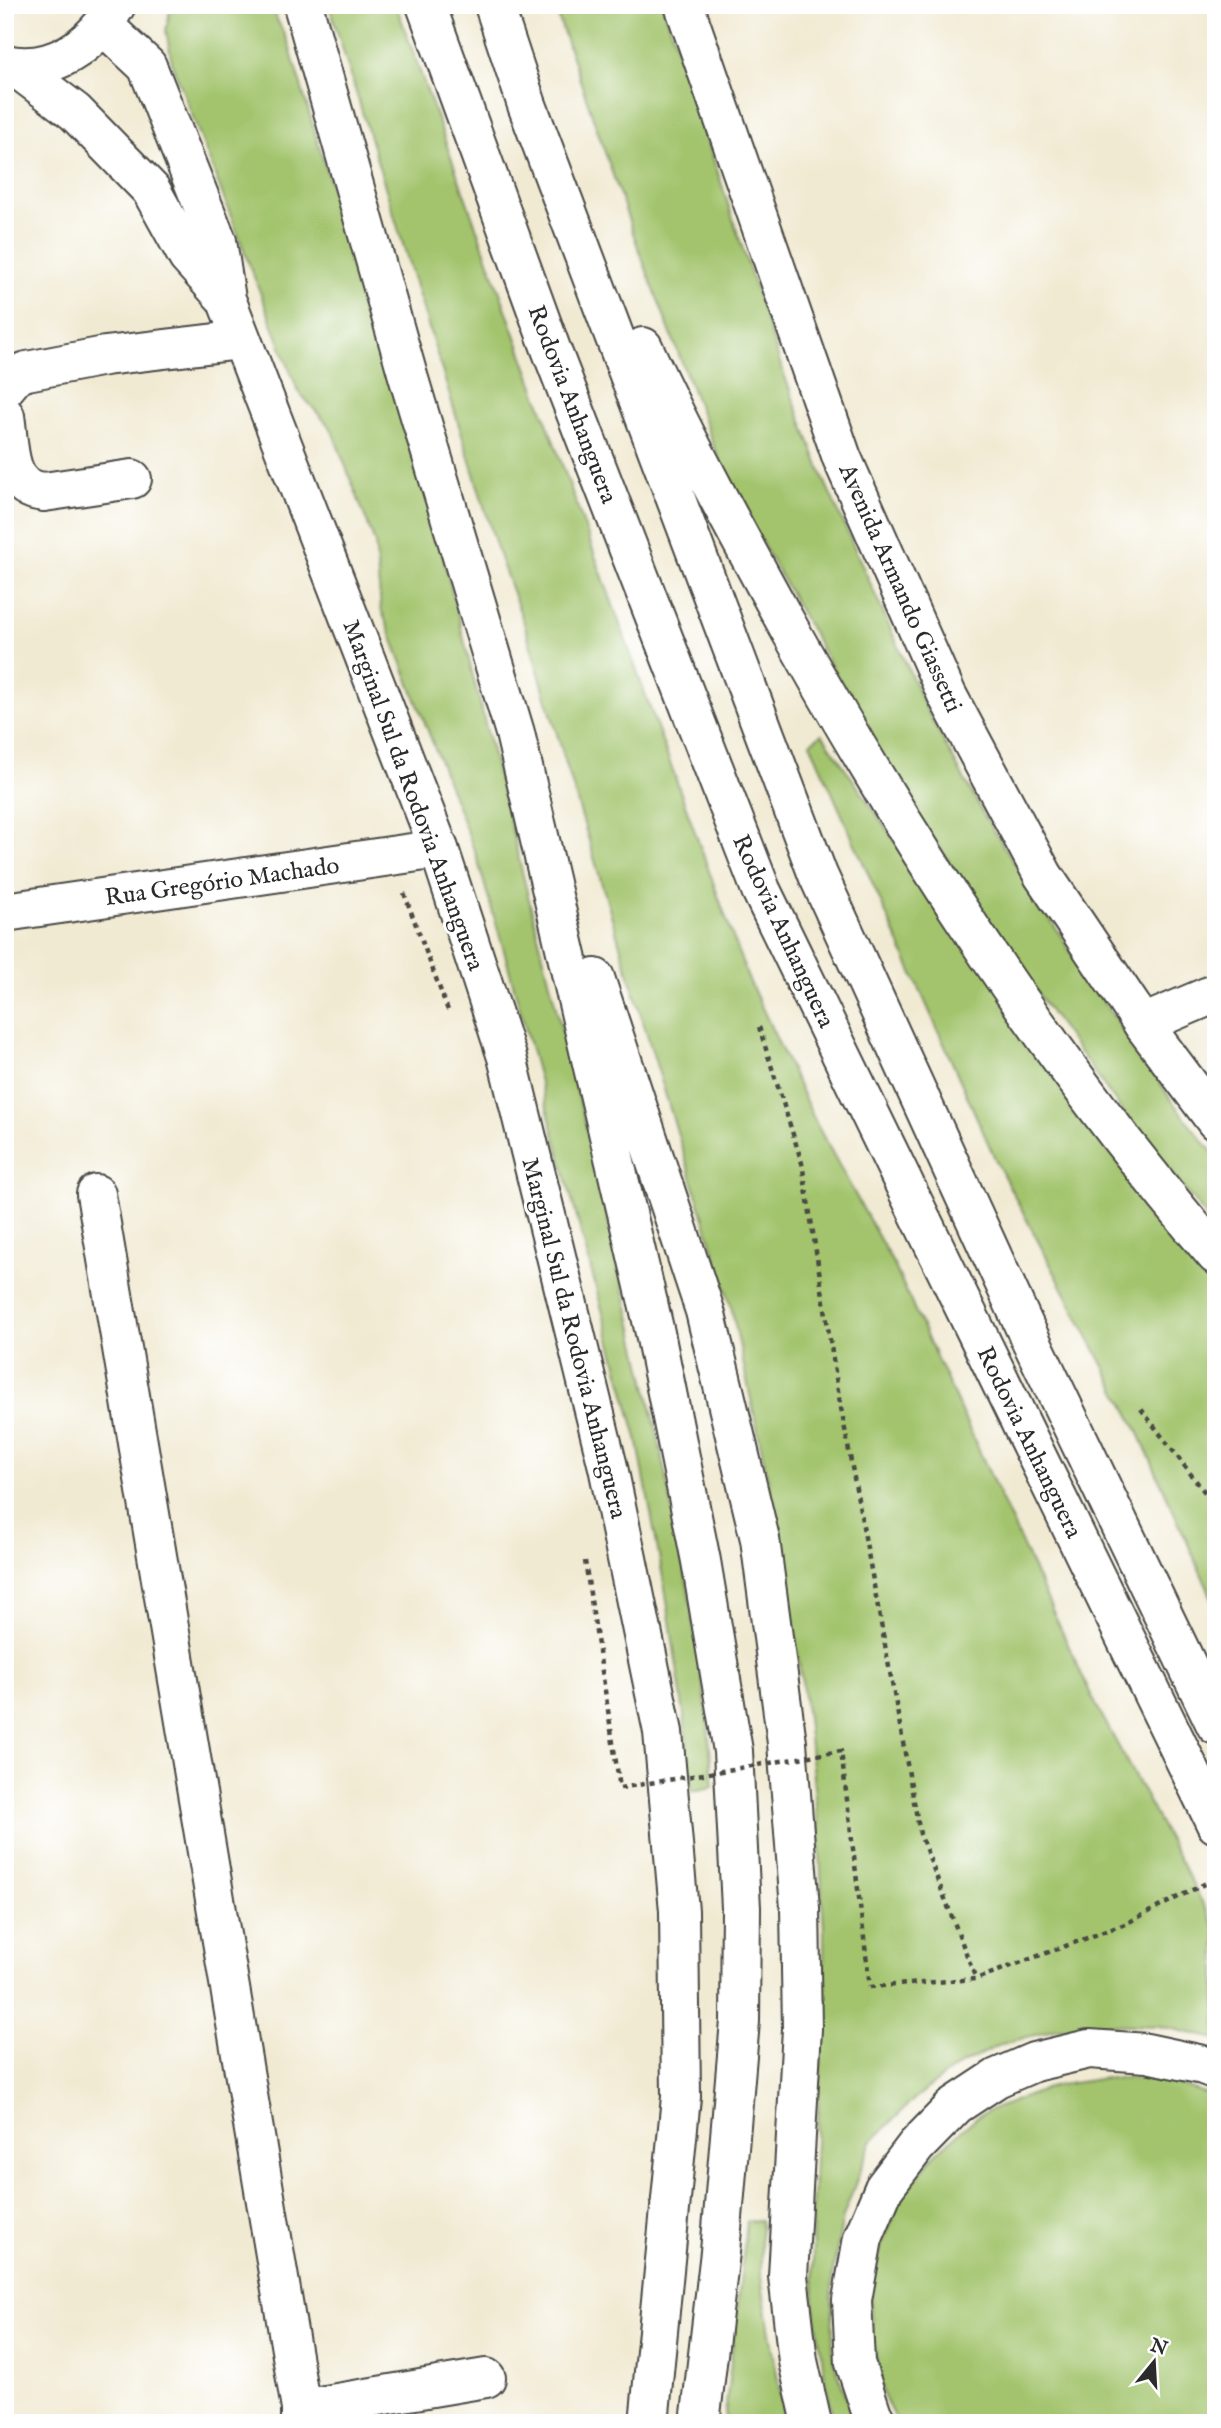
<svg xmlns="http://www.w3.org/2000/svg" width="1221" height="2428" viewBox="0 0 1221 2428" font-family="'IM FELL English',serif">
  <rect width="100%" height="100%" fill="#fff"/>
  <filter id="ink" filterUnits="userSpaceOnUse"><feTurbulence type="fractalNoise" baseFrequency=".0143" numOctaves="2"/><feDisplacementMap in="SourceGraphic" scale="14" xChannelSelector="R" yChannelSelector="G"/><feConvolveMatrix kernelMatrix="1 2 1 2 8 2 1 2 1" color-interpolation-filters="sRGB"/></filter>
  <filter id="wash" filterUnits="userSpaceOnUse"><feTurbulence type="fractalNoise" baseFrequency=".00686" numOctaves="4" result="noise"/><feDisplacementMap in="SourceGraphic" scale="28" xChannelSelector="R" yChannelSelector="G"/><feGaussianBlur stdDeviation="1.57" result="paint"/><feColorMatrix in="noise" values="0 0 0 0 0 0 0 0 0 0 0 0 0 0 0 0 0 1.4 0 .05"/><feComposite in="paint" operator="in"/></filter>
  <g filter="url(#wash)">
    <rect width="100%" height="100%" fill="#f1ead3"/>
    <path fill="#a3c46d" stroke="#67784c" stroke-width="2" d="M171,5H270L288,42L360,283L432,512L591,1147L658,1437L689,1594L707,1712L713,1787L692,1791L684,1715L666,1594L637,1438L505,954L476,855L381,609L375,543L331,428L298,391L172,63L166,30Z
      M329,5H396L747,976L817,1125L895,1267L1092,1697L1216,1928V2039L1160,2026L1100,2024L1053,2030L1002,2044L954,2068L914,2099L871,2142L843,2217L832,2277L833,2358L855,2423H834L825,2378L814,2304L812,2212L824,2004V1931L819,1836L807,1718L783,1549L731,1306L640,1012L524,623L500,558Z
      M554,5H663L782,369L825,482L928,713L985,817L1092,985L1175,1105L1216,1157V1229L1129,1120L1051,1013L901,791L738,500L715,449L640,253Z
      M822,734L892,837L1155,1209L1216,1281V1607L1138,1431L997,1163L810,743Z
      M1105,2078L1162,2079L1216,2097V2423H897L883,2395L873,2341L870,2293L882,2244L903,2195L937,2152L979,2115L1053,2086Z
      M761,2220V2278L785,2423H724L747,2221Z"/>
  </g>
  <g filter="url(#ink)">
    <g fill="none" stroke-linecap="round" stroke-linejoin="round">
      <defs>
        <path id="minor" d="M5,388L16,375L27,371L105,356L241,340
          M5,416C10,446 5,488 44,492L132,479
          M439,849L507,1057L608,1467L663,1732L679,1911L681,2097L649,2423
          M1143,1024L1216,993
          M96,1194L301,2409V2423
          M301,2409L486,2378"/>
        <path id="major" d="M684,5L842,458L947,695L1043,875L1143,1024L1216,1121
          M5,64C53,75 94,44 116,5
          M14,66L75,112L151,190L188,257L226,299
          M5,912L439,849L226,299L217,241L147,66L104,26"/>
        <path id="highway" d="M303,5L408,376L515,733L655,1333L701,1561L733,1751L741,1908L740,2021L720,2252L700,2423
          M426,5L551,349L761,890L1216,1824
          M494,5L527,105L818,875L1026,1330L1216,1725
          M643,347C688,444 739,537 790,630C913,851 1051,1063 1216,1255
          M595,978L705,1311L760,1539L787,1743L800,1908L802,2029L788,2276L798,2361L812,2423
          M877,2423L872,2414L855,2363L852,2300L863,2238L884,2188L916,2146L956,2105L997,2078L1034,2062L1089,2049L1147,2053L1203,2065L1216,2070"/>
      </defs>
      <use href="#minor" stroke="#494844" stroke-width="42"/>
      <use href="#major" stroke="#494844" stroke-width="42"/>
      <use href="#highway" stroke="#494844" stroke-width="42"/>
      <path stroke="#494844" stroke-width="4.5" stroke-dasharray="5 5" stroke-linecap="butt" d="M404,893L449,1013
        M759,1027L802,1163L839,1397L920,1834L976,1979
        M1141,1409L1216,1507
        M585,1561L620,1788
        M870,1987L976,1979L1125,1924L1216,1878"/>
      <use href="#minor" stroke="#fff" stroke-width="38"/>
      <use href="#major" stroke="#fff" stroke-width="38"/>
      <use href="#highway" stroke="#fff" stroke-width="38"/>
      <path stroke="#494844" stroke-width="4.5" stroke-dasharray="5 5" stroke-linecap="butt" d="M620,1788L841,1751L870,1987"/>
    </g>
  </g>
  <g text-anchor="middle" stroke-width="6" stroke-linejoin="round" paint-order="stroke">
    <g font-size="24" fill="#2b2b2b" stroke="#fff">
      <text transform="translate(573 404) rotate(69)" y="8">Rodovia Anhanguera</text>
      <text transform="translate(901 588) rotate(66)" y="8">Avenida Armando Giassetti</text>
      <text transform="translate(414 795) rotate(70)" y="8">Marginal Sul da Rodovia Anhanguera</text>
      <text transform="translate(222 881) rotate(-8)" y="8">Rua Gregório Machado</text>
      <text transform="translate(784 931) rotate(65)" y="8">Rodovia Anhanguera</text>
      <text transform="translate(575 1338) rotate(76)" y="8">Marginal Sul da Rodovia Anhanguera</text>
      <text transform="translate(1030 1442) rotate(64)" y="8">Rodovia Anhanguera</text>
    </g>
  </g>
  <rect width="1221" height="2428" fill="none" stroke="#fff" stroke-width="28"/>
  <g transform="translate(1154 2362) rotate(18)" stroke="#ffffff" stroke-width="5" paint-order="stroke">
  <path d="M0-5L12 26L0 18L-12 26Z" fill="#2b2b2b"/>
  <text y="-10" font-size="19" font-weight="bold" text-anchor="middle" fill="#2b2b2b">N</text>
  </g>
</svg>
